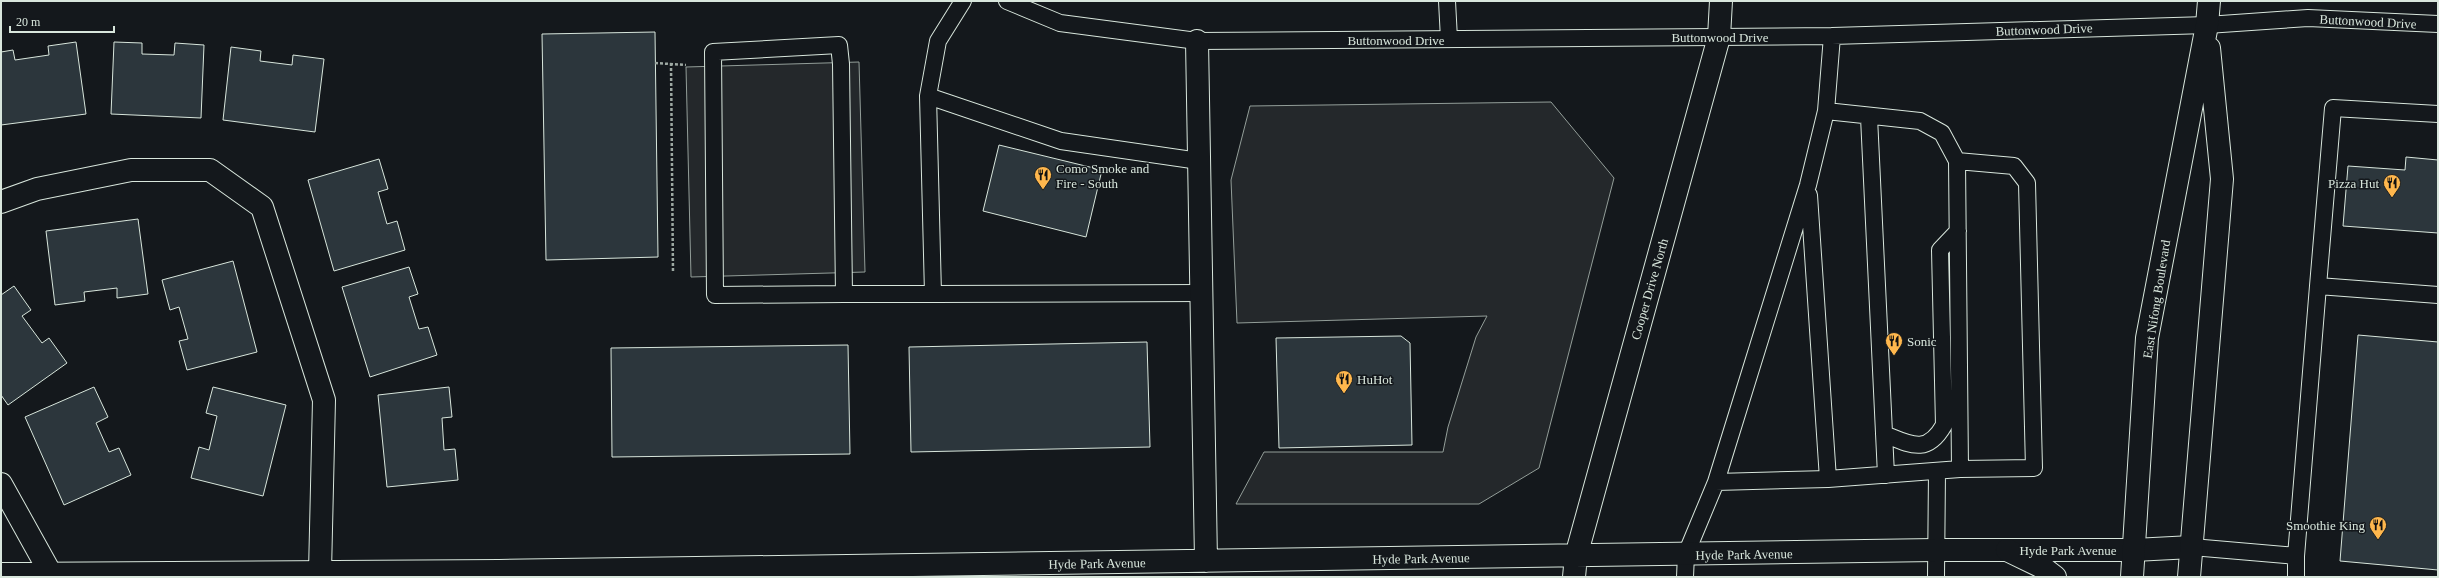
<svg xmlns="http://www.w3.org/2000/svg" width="2439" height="578" viewBox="0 0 2439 578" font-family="Georgia,serif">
  <rect width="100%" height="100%" fill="#14181c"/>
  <path fill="#24282b" stroke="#939e99" d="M859,62L865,272L691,277L686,67Z
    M1551,102L1614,178L1539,468L1479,504H1236L1264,452H1443L1448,427L1476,337L1487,316L1237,323L1231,180L1250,106Z"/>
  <path fill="#2c363c" stroke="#d8e6dc" d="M655,32L658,257L546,260L542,34Z
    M76,42L86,114L1,125V52L13,50L15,60L49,55L48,46Z
    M114,42L142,43V54L174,55L175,43L204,45L201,118L111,114Z
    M231,47L261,51L260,61L292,65L293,55L324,59L315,132L223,120Z
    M999,145L1102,170L1086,237L983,211Z
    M2406,157L2438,160V233L2343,226L2348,166L2405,170Z
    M379,159L388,189L378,192L387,224L397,221L405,250L334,271L308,180Z
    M138,219L148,294L117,298V288L84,292L85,301L55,305L46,231Z
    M233,261L257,352L187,370L179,341L188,339L179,307L170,310L162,280Z
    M409,267L418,294L409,297L419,329L428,327L437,355L370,377L342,287Z
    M14,286L31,310L22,316L42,343L49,338L67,363L8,405L1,395V295Z
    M2358,335L2438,342V570L2340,561Z
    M1401,336L1410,343L1412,445L1279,448L1276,338Z
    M1147,342L1150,447L911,452L909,347Z
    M848,345L850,454L612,457L611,348Z
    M94,387L108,417L96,423L109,452L119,448L131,475L64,505L25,417Z
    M213,387L286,405L263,496L191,478L199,447L209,450L217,416L206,413Z
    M449,387L452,417L442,418L444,450L455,449L458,480L387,487L378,395Z"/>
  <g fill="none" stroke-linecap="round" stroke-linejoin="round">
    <defs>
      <path id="service" d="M963,1L938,41L928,96L933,294L1202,293
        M1007,1L1060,23L1197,41L1832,36L2207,25L2308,18L2438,24
        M1447,1L1449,39
        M928,96L1061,141L1199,161
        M1826,111L1808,185L1716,482L1828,479L1960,469L2034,468L2027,183L2014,166L1957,161L1942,133L1920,121L1826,111L1832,36
        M1869,117L1886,475
        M1957,161L1960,469
        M1809,195L1828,479
        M2318,286L2333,108L2438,114
        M844,294L715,295L713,52L839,45L841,64L844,294H933
        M1884,434C1911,445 1927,455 1944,425L1940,250L1958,231
        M2192,547L2296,556V577
        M2296,556L2318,286L2438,295
        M1685,577L1686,554L1716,482
        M1936,577L1937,472"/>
      <path id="minor" d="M1197,41L1206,561
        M1,202L37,189L131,170H210L262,207L324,400L320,572
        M1,484L51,574
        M1,574L499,571L1935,550H2134L2192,547
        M1574,577L1576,556L1719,37L1721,1"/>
      <path id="primary" d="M2007,550L2042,567L2055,577
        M2132,577L2147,338L2207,25L2209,1
        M2189,577L2222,179L2209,48"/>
    </defs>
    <use href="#service" stroke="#d8e6dc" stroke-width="18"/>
    <use href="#minor" stroke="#d8e6dc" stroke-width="24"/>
    <use href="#primary" stroke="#d8e6dc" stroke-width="24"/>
    <path stroke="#9da8a2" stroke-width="2.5" stroke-dasharray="3 2" stroke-linecap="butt" d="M655,63L686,65
      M671,63L673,272"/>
    <use href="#service" stroke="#14181c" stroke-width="16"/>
    <use href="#minor" stroke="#14181c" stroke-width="22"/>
    <use href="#primary" stroke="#14181c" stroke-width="22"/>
  </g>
  <defs>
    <symbol id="restaurant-pin" viewBox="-11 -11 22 30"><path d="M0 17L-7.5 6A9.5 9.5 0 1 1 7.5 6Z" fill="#ffb74d" stroke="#14181c"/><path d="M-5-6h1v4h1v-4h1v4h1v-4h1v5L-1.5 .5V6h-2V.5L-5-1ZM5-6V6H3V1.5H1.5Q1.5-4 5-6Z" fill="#111"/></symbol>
  </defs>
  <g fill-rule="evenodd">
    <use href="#restaurant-pin" x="1033" y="165" width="20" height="27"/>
    <use href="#restaurant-pin" x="2382" y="173" width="20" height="27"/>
    <use href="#restaurant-pin" x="1884" y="331" width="20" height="27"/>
    <use href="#restaurant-pin" x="1334" y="369" width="20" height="27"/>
    <use href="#restaurant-pin" x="2368" y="515" width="20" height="27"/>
  </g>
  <g text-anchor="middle" stroke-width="3" stroke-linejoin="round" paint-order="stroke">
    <g font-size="13" fill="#d8e6dc" stroke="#14181c">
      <text transform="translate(2368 21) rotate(3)" y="5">Buttonwood Drive</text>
      <text transform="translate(2044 29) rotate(-2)" y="5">Buttonwood Drive</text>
      <text x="1720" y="42">Buttonwood Drive</text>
      <text x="1396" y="45">Buttonwood Drive</text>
      <text transform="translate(1649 289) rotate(-74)" y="5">Cooper Drive North</text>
      <text transform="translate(2156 299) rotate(-81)" y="5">East Nifong Boulevard</text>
      <text x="2068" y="555">Hyde Park Avenue</text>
      <text transform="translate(1744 554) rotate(-1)" y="5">Hyde Park Avenue</text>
      <text transform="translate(1421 558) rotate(-1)" y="5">Hyde Park Avenue</text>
      <text transform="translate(1097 563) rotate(-1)" y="5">Hyde Park Avenue</text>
    </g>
    <g font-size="13" fill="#d8e6dc" stroke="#14181c" text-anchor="start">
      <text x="1056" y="173">Como Smoke and<tspan x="1056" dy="15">Fire - South</tspan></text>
      <text x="2379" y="188" text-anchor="end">Pizza Hut</text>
      <text x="1907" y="346">Sonic</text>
      <text x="1357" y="384">HuHot</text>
      <text x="2365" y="530" text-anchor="end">Smoothie King</text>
    </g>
  </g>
  <rect width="2439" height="578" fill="none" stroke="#d8e6dc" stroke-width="4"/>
  <path d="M10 26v6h104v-6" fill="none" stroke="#d8e6dc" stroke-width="2"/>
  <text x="16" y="26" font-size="12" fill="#d8e6dc" stroke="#14181c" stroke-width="3" paint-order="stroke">20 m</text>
</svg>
